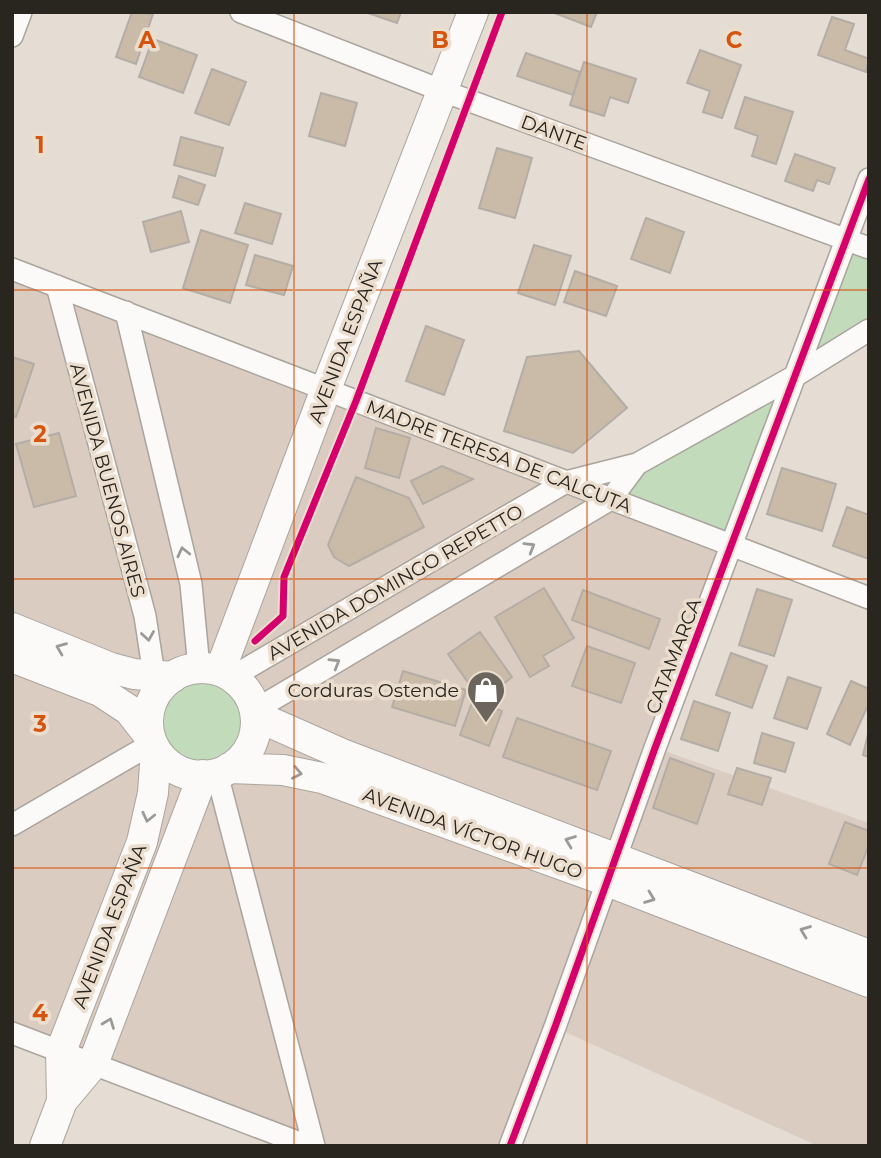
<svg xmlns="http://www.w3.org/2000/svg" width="881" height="1158" viewBox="0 0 881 1158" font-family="Montserrat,sans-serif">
  <rect width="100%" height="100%" fill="#e5ddd4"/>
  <path fill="#dbccc2" d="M12,269L739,549L659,749L869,823V1146H818L556,1028L510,1146H308L12,1033Z"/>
  <path fill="#c2dbbb" d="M846,239L869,248V330L795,376L732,546L613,497L637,464L795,376Z
    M161 722a41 41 0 1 1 82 0a41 41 0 1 1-82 0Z"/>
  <path fill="#cabba9" stroke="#b4ada6" stroke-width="2" d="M132,12L153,14L136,64L116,57Z
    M365,12H401L397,23Z
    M552,12H597L591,27Z
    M832,17L854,24L845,50L869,59L866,72L818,55Z
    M153,39L197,55L183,93L139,77Z
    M700,50L741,65L722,118L703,112L710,91L687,83Z
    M526,53L580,72L573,95L517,76Z
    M584,62L636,79L628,103L610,97L604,116L570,105Z
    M212,69L246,82L229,125L195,113Z
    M321,93L357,103L345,146L309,136Z
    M745,97L793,112L776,164L752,156L758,136L735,128Z
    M181,137L223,148L215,176L174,165Z
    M497,148L532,158L515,218L479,208Z
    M795,154L835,168L829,184L817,180L813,191L785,181Z
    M179,176L205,185L198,205L173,197Z
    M245,203L281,214L272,244L235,233Z
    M181,211L189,242L151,252L143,222Z
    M646,218L684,232L670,273L631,259Z
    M201,230L248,245L230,303L183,288Z
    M534,245L571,256L555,305L518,293Z
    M255,255L293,266L284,295L246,285Z
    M575,271L617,286L606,316L564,302Z
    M426,326L464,340L444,395L406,381Z
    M579,351L627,408L573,453L504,431L527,357Z
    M12,357L34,364L16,417L12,416Z
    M376,428L410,438L399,478L365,468Z
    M59,433L76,496L34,507L16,444Z
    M442,466L473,479L423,504L411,481Z
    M782,468L836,484L822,531L767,514Z
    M356,477L409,498L424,527L349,566L334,557L328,545Z
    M847,507L869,515V559L833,546Z
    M544,588L574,638L543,656L549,666L530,677L495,617Z
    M757,589L792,600L774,656L739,645Z
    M583,590L660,619L649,649L572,620Z
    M480,632L512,677L502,685L496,676L474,691L448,654Z
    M587,646L635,663L621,703L572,686Z
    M731,653L767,666L752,708L716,695Z
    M403,671L466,690L455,726L392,707Z
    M788,677L821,688L807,729L774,718Z
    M851,681L869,689V703L850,745L827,734Z
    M473,700L502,711L489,746L460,735Z
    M694,701L730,713L718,751L681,739Z
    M517,718L611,751L597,790L503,757Z
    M869,730V757L863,755Z
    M762,733L794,743L785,772L754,763Z
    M670,758L714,774L697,824L653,808Z
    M737,768L771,778L762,805L728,794Z
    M845,822L869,831V845L857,875L829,864Z"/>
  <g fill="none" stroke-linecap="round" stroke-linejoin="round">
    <defs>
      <path id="minor" d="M241,12L443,91L869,248
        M12,36L21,12
        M12,269L869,598
        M57,286L145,616L154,675
        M126,312L191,584L199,668
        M232,677L566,482L637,464L795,376L869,330
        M255,710L611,499L637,464
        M217,774L314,1146
        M12,825L153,743
        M12,1033L308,1146
        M510,1146L555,1027L655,748L869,179"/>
      <path id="secondary" d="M12,628L111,668L134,674L173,677
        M12,657L100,691L129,710L150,737
        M148 722a54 54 0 1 1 108 0a54 54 0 1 1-108 0Z
        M220,671L326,389L473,12
        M256,716L342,754L869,955
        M229,768L283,770L322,778L607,881L869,982
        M62,1101L61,1051L142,842L153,793L156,750
        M45,1146L62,1101L93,1064L203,775"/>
    </defs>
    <use href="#minor" stroke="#aaa49d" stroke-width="24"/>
    <use href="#secondary" stroke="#aaa49d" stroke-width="32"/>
    <use href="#minor" stroke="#fbfaf9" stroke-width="21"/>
    <use href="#secondary" stroke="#fbfaf9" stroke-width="30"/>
    <defs>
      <path id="cycleway" d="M255,641L283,616L284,577L356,401L502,12
        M510,1146L555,1027L655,748L869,179"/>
    </defs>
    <use href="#cycleway" stroke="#ebdece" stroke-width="11"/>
    <use href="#cycleway" stroke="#d6006c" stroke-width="7"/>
  </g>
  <defs><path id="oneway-chevron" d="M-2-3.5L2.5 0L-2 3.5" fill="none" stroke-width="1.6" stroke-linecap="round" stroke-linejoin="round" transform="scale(1.75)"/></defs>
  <g stroke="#9c9a97">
    <use href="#oneway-chevron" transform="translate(530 547) rotate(-31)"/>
    <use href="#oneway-chevron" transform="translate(183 552) rotate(-103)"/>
    <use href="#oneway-chevron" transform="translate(148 636) rotate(81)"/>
    <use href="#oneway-chevron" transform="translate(61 648) rotate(-158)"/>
    <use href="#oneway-chevron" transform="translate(335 663) rotate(-31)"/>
    <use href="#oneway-chevron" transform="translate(297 773) rotate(11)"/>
    <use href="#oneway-chevron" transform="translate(148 817) rotate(103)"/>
    <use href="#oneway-chevron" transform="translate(570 841) rotate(-159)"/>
    <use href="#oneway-chevron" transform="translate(650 898) rotate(21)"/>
    <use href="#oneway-chevron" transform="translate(805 931) rotate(-159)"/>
    <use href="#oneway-chevron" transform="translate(109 1023) rotate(-69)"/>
  </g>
  <path fill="none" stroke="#d5540e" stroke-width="2" stroke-opacity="0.55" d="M294,12V1146M587,12V1146M12,290H869M12,579H869M12,868H869"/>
  <defs>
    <symbol id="shop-pin" viewBox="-11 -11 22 30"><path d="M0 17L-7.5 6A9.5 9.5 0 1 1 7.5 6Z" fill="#6b655e" stroke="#ebdece"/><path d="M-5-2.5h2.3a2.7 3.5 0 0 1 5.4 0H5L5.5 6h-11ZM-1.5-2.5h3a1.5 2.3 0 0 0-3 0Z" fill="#fff"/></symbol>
  </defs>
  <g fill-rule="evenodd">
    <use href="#shop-pin" x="464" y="668" width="44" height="60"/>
  </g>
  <g text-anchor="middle" stroke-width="7" stroke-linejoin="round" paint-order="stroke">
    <g font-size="19" fill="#29251f" stroke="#ebdece">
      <text transform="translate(554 132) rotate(20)" y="7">DANTE</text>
      <text transform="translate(345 341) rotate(-69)" y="7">AVENIDA ESPAÑA</text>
      <text transform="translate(499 456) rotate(21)" y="7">MADRE TERESA DE CALCUTA</text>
      <text transform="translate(108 480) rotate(75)" y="7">AVENIDA BUENOS AIRES</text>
      <text transform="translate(395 582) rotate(-30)" y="7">AVENIDA DOMINGO REPETTO</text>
      <text transform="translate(673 656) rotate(-69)" y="7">CATAMARCA</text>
      <text transform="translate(473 833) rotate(20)" y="7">AVENIDA VÍCTOR HUGO</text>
      <text transform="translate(109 926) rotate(-69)" y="7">AVENIDA ESPAÑA</text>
    </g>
    <g font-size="19" fill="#29251f" stroke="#ebdece" text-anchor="end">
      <text x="459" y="697">Corduras Ostende</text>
    </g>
  </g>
  <g font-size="23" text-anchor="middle" font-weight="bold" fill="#d5540e" stroke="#ebdece" stroke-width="7" stroke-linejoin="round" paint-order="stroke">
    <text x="147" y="48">A</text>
    <text x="440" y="48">B</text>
    <text x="734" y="48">C</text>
    <text x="40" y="153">1</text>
    <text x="40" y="442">2</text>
    <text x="40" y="732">3</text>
    <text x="40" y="1021">4</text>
  </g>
  <rect width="881" height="1158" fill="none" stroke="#29251f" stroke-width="28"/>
</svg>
